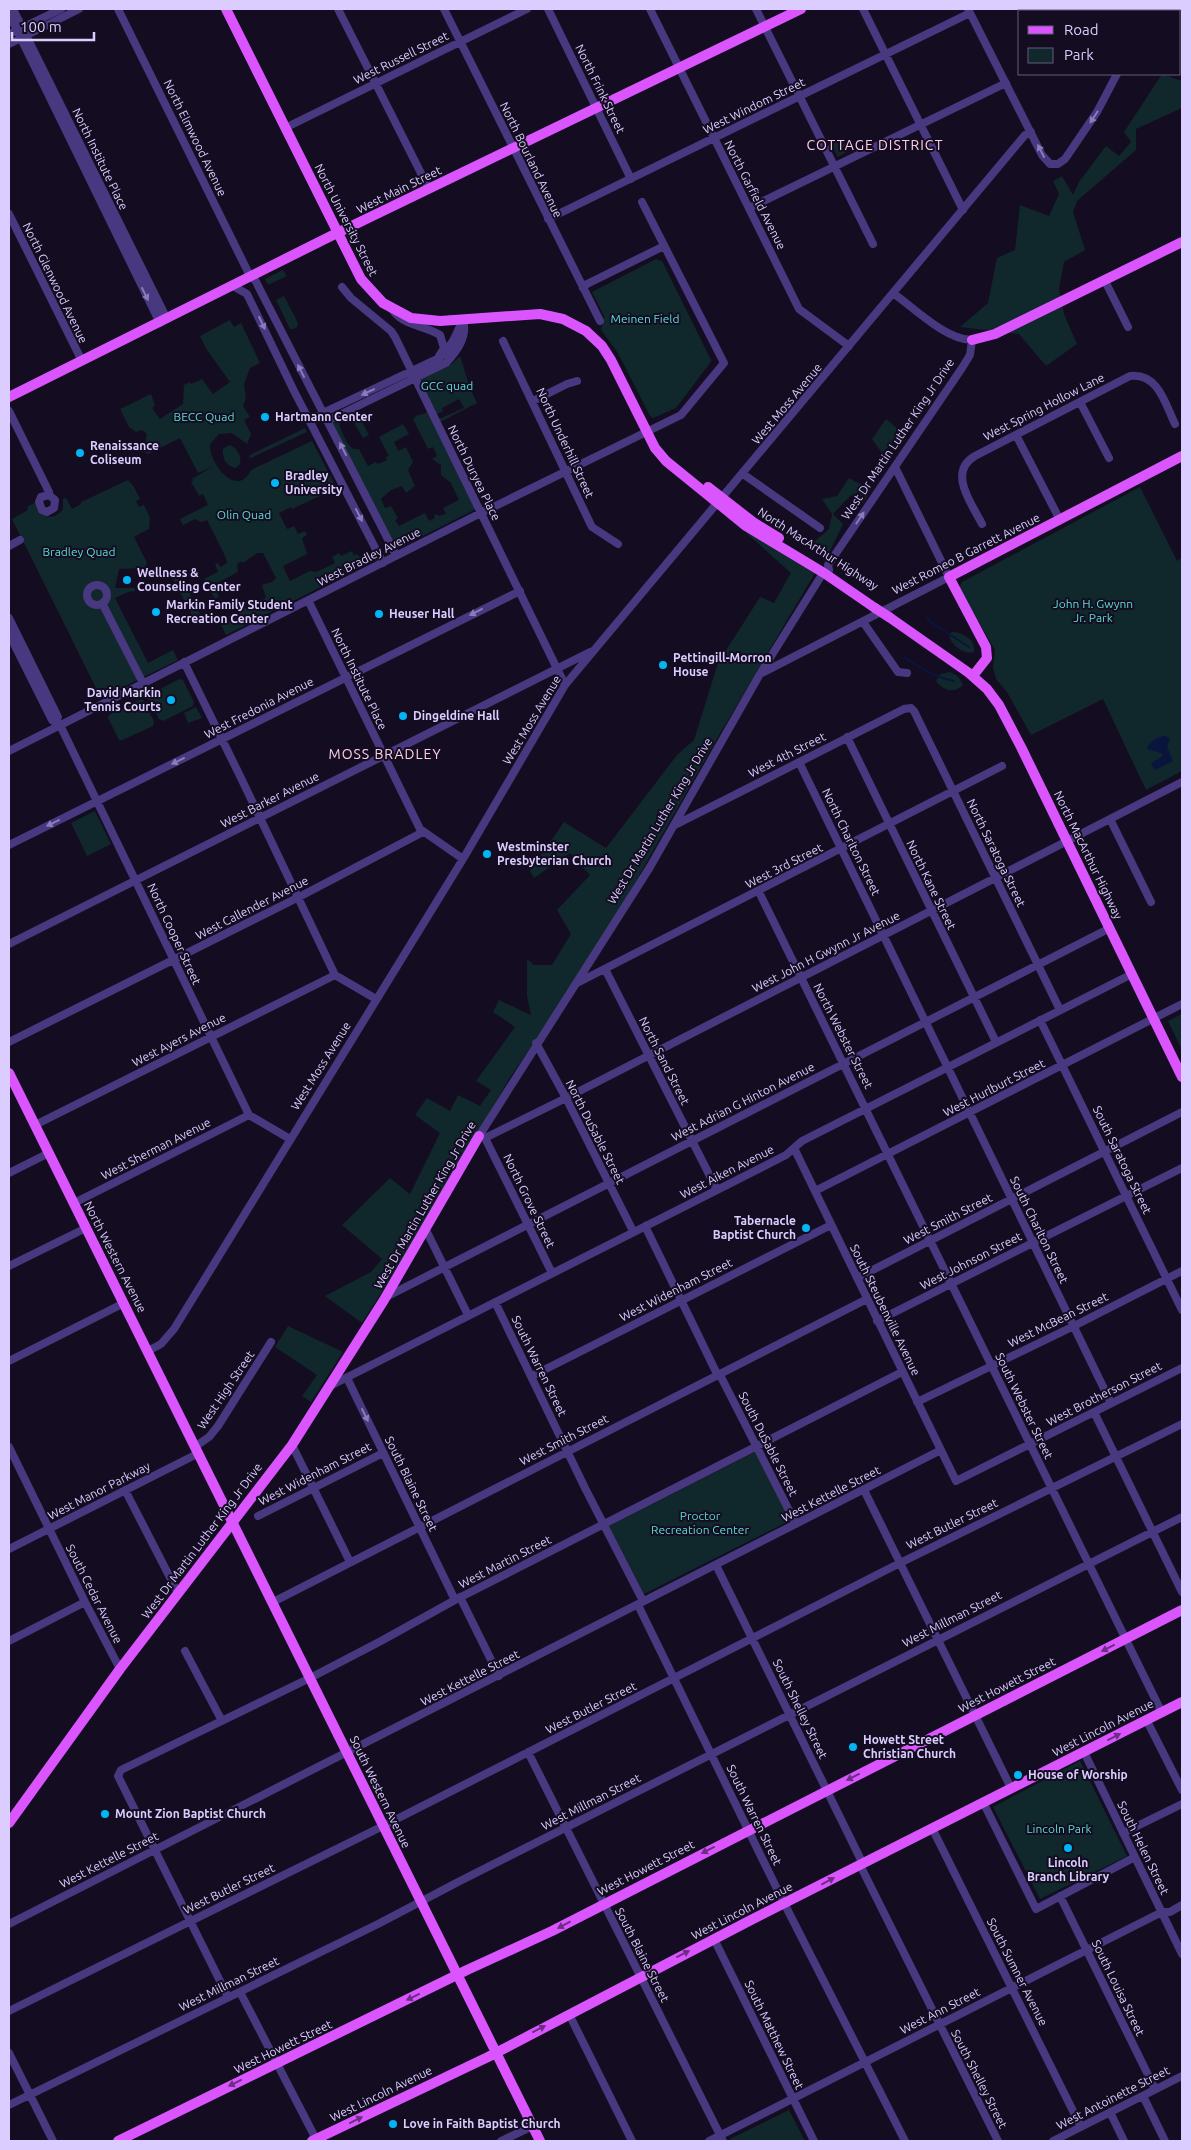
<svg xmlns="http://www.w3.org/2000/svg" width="1191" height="2150" viewBox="0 0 1191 2150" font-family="Ubuntu,sans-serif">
  <rect width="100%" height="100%" fill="#140d21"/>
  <path fill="#10272b" d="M1162,74L1182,81V108L1136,129V150L1077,201L1073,212L1085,250L1064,262L1059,289L1064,314L1077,344L1046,366L1019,334L960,327L988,303L997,258L1015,250L1020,205L1049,216L1059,194L1053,181L1062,176L1073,195L1079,182L1106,146L1119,156L1131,142L1124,132Z
    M841,138L848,151L838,157L831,144Z
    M656,259L662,261L711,360L710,363L676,408L653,418L650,416L618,353L601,330L604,316L592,292Z
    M283,270L287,276L268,285L265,279Z
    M284,296L298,323L297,327L293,329H290L276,300Z
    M230,320L234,327L241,323L260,363L250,368L244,384L246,398L243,406L250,417L244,420L251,434L247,444L232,433L219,434L210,444C209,464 237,499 251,470L312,441L335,485L323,492L324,494L292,509L291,507L279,513L287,529L294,526L298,534L305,531L307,535L302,538L307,554L283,566L290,581L310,571L316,572L335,563L332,557L339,553L341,556L352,551L354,556L357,554L359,557L368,552L372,561L226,635L219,621L266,598L262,585L272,582L276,578L263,553H257L243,563L242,561L237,564L238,572L213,585L219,597L215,599L204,579L218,572L215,564L218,563L220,567L227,563L226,558L207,520L201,522L195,519L183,525L180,519L208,505L203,494L199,496L191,482L193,481L192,479L214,466L198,473L180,438L148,454L143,451L147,434L142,430L136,432L129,427L120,409L151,394L155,405L152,408L160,419L183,404L184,385L190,382L191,384L202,379L213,394L230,382L207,350L200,336Z
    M460,356L470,388L477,403L440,422L439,419L464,408L459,399L442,408L443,411L437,414L420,380L452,364Z
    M354,407L369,435L363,438L351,418L344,419L339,425C344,434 347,451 359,449L368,466L376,462L378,464L387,460L386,457L389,456L379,437L403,424L409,434L394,442L398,451L406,447L413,462L408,470L415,486L406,493L402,486L391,490L381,499L385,508L391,506L398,518L395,520L399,526L425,513L429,521L435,518L434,515L437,514L438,516L446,514L443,508L459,500L451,483L441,475V465L432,459L437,456L433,447L428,449L413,419L416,416L428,412L474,507V510L399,548L395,547L330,419Z
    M886,419L903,433L882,453L872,439Z
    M305,428L307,432L251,458L249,457L250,455Z
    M229,445C237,447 242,456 240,464L236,468C226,466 222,458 223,449Z
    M849,478L871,490L863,503L851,495L833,514L843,524L827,557L824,558L808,547L829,529L832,514L822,499L837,496Z
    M128,480L134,487L140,499L136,501L139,507L144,505L150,518L149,529L134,537L147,563L145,568L119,569L115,588H135V591L128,592L115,598L148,663L173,650L178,660L101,698L12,519L28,510L27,507L36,502C39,518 54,522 63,509V499L66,498L72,509L81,504V502Z
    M1140,487L1177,561L1182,558V771L1146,790L1103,699L1031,735L1007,692L996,679L993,667L995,650L959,588L962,582Z
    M743,530L815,573L715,742L599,946L509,1079L412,1245L362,1323L325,1296L371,1272L382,1259L342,1225L390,1178L410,1194L440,1133L415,1115L427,1098L450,1111L458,1095L480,1106L491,1090L476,1081L515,1027L493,1012L499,1000L531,1015L527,996V959L534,965H552L571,934L557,910L590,875L570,853L534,878L530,871L564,822L606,848L677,755L694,740L718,663L760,597L774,603L791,573Z
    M180,574L201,616L194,619L172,577Z
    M952,632C963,632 976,640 974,652C964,655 950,645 949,634Z
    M950,672C957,675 960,678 963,685C954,694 944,691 936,681L940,674Z
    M179,679L183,680L194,702L193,706L163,721L159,719L148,698L149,695Z
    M139,700H143L154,721L153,726L122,740H119L108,718L109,715Z
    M196,707L202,718L188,723L184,713Z
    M95,811L111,844L87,856L71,823Z
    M1182,1014V1050L1168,1021Z
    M288,1326L343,1352L311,1402L302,1396L317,1375L275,1347Z
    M755,1452L791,1520L644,1594L609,1526Z
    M1080,1761L1127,1856L1040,1899L993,1807Z
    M789,2110L805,2141H731L730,2139Z"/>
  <path fill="#0a143d" d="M1165,736L1170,738L1167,747L1173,761L1155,770L1151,763L1163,756L1161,753L1147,749C1150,741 1156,737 1165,736Z"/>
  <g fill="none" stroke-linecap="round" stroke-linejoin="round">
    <path stroke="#0a143d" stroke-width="2" d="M927,617L932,623L969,647
      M904,657C921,668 934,677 954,681"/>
    <path stroke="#47387f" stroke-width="8" d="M13,9L167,319
      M118,9L251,278
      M338,9L429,189
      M444,9L600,321
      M548,9L631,179
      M650,9L799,309L849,346
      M756,9L873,244
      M863,9L963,210
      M968,9L1042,155L1050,164H1058L1065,159L1097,112L1117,74
      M1147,11L1148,9
      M9,14L160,323
      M9,34L61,9
      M9,44L79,9
      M285,128L527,9
      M749,208L1006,83
      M9,214L82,361
      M548,219L970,13
      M253,276L396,555
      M1105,281L1128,327
      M233,286L247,294L294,391L383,563
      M342,287L351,298L391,331L395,337L565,685
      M583,288L587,284L664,246
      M392,309C402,326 424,325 440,335L444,348L439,356
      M503,341L590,523L592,527L618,544
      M533,401L567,384L577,381
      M1080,402L1109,458
      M9,411L49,492V495L55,500L54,508L47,512L42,510L39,502L41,497L49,495
      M310,421L329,410L439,358C452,347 456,335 463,319
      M327,421L446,363C457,351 468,337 463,319
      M1016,435L1060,520
      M743,474L820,528
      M982,524C972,504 947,472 975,456L1130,376C1158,373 1165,403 1175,424
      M9,546L20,540
      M829,570L828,565L962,368L970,355L972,340C946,340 914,308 893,293
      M823,573L760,674L650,867L479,1136L485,1138L566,1098L1182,782
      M87 595a10 10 0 1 1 20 0a10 10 0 1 1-20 0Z
      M308,600L420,829L463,859
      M102,603L143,683
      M9,618L58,717L56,721
      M863,622L898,672L907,673
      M9,634L52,720L60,725L249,1115L290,1139
      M184,662L241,778L335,975L376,999
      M760,674L949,577L895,467
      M847,737L996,1042
      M9,751L475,516L681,415L724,363L642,202
      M799,762L1111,1403
      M1110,819L1151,902
      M675,825L904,709L911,708L914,711L1060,1010
      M9,845L520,591
      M759,892L1162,1713
      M9,944L590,652
      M605,969L717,1190
      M577,983L1002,766
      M1040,1020L1182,1310
      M9,1042L299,897L423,832
      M536,1043L566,1098L633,1231
      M35,1125L335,975
      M485,1138L552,1273
      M794,1148L956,1481L1182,1368
      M9,1173L49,1153
      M815,1191L1182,1004
      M74,1203L249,1115
      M645,1226L718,1376
      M425,1228L468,1315
      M9,1266L86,1228
      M857,1278L1182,1112
      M386,1297L1110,928
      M495,1302L585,1488L643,1601
      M877,1321L1182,1168
      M148,1351L161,1344L174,1329L463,859L565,685L1025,135L1031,132
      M9,1361L124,1303
      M720,1375L796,1524
      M532,1376L831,1225
      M347,1378L455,1600
      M330,1386L786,1155L802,1141L1132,974
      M917,1402L1074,1326L1182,1271
      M1094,1412L1182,1592
      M292,1445L350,1562
      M196,1446L209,1437L218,1426L271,1342
      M9,1447L85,1602L120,1669
      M125,1490L178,1593
      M864,1490L1011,1788
      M258,1516L383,1453
      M9,1549L199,1453
      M716,1565L863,1864
      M460,1597L499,1676
      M273,1602L867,1299
      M638,1605L781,1897L905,2141
      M9,1641L85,1602
      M185,1651L222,1721
      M1147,1721L1182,1790
      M528,1752L723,2141
      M1084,1752L1182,1954
      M983,1802L1036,1909L1135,1857
      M932,1828L1081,2127
      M1123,1833L1182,1804
      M860,1865L998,2141
      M1060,1896L1155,2089
      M9,1924L941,1450
      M714,1939L814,2141
      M240,1992L316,2139
      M228,1997L118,1776L121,1770L310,1678L381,1641L455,1600L902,1372
      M9,2011L383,1826L900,1563L1182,1424
      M569,2014L632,2141
      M9,2053L53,2141
      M1143,2096L1165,2141
      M9,2105L378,1924L460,1881L1182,1517
      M1110,2112L1124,2141
      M501,2141L533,2126
      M709,2141L1162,1912H1170L1182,1905
      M1053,2141L1182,2076"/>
    <path stroke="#da55fe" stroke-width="10" d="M226,9L361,279L383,303L411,318L440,321L540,314L563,319L586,331L602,346L611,360L655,448L666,461L746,526L824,573L875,608
      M972,340L995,334L1182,242
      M9,397L331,236L801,9
      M708,487L753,522L779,538
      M889,617L969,673L987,689L999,705L1021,747L1182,1077
      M976,672L987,658L986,647L949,577L1182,456
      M9,1073L540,2141
      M9,1823L120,1669L292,1445L384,1300L479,1136
      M118,2141L467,1970L552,1931L1182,1610
      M312,2141L488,2057L749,1921L1182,1702"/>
    <path stroke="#da55fe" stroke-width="10" d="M875,608L889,617"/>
  </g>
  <defs><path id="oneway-solid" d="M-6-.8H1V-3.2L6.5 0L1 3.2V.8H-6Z" transform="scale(1.25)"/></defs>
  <g fill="#8a7bb9">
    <use href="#oneway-solid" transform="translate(1094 117) rotate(123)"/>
    <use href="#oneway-solid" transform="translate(1041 151) rotate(-117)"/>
    <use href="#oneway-solid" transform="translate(145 294) rotate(63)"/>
    <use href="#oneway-solid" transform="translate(262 323) rotate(65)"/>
    <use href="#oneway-solid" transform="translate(301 371) rotate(-117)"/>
    <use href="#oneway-solid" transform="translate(368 392) rotate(155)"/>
    <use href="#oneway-solid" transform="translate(343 449) rotate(-117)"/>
    <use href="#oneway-solid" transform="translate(359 515) rotate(63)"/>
    <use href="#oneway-solid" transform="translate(860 518) rotate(-56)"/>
    <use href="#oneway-solid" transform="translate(476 612) rotate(153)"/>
    <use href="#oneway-solid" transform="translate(178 761) rotate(154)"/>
    <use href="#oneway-solid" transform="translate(53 823) rotate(154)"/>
    <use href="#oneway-solid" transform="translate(365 1415) rotate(64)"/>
  </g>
  <g fill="#6d2d84">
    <use href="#oneway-solid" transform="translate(1108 1648) rotate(153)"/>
    <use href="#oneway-solid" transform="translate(1114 1737) rotate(-27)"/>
    <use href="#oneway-solid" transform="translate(853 1777) rotate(153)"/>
    <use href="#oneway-solid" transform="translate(708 1850) rotate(153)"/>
    <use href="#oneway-solid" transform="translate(828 1881) rotate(-28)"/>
    <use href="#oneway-solid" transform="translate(564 1925) rotate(152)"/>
    <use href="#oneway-solid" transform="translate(683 1954) rotate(-27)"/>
    <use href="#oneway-solid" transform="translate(413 1997) rotate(154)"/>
    <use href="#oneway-solid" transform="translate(539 2029) rotate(-27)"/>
    <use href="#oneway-solid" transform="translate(235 2083) rotate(154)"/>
    <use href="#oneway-solid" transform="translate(356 2120) rotate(-26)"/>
  </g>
  <g fill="#02b6f6" stroke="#140d21" stroke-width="2">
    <circle cx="265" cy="417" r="5"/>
    <circle cx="80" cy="453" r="5"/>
    <circle cx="275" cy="483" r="5"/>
    <circle cx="127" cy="580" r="5"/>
    <circle cx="156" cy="612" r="5"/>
    <circle cx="379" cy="614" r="5"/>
    <circle cx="663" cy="665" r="5"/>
    <circle cx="171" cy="700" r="5"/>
    <circle cx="403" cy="716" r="5"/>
    <circle cx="487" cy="854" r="5"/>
    <circle cx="806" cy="1228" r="5"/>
    <circle cx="853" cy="1747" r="5"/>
    <circle cx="1018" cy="1775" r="5"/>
    <circle cx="105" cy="1814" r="5"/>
    <circle cx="1068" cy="1848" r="5"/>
    <circle cx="393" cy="2124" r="5"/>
  </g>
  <g text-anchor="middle" stroke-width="4" stroke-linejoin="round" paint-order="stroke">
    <g font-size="12" fill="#dbcdff" stroke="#140d21">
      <text transform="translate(401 58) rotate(-26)" y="4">West Russell Street</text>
      <text transform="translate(600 89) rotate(64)" y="4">North Frink Street</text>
      <text transform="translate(754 106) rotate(-26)" y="4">West Windom Street</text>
      <text transform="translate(195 138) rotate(64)" y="4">North Elmwood Avenue</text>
      <text transform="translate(100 159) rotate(64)" y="4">North Institute Place</text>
      <text transform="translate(531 160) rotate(64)" y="4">North Bourland Avenue</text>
      <text transform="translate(399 190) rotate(-26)" y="4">West Main Street</text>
      <text transform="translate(755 195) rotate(63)" y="4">North Garfield Avenue</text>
      <text transform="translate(346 220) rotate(63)" y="4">North University Street</text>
      <text transform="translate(55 283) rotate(64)" y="4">North Glenwood Avenue</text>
      <text transform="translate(787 404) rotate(-50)" y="4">West Moss Avenue</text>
      <text transform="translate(1044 407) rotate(-27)" y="4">West Spring Hollow Lane</text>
      <text transform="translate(898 439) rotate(-56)" y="4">West Dr Martin Luther King Jr Drive</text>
      <text transform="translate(565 443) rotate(65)" y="4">North Underhill Street</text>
      <text transform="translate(474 473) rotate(64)" y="4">North Duryea Place</text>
      <text transform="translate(818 549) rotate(33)" y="4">North MacArthur Highway</text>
      <text transform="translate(966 554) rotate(-27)" y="4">West Romeo B Garrett Avenue</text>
      <text transform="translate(369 557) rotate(-27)" y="4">West Bradley Avenue</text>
      <text transform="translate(359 679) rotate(64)" y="4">North Institute Place</text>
      <text transform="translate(259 708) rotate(-27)" y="4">West Fredonia Avenue</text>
      <text transform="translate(532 720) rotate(-59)" y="4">West Moss Avenue</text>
      <text transform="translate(787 755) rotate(-27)" y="4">West 4th Street</text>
      <text transform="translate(270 800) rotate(-27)" y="4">West Barker Avenue</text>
      <text transform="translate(660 821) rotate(-59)" y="4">West Dr Martin Luther King Jr Drive</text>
      <text transform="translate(851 842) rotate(64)" y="4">North Charlton Street</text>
      <text transform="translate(996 853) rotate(64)" y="4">North Saratoga Street</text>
      <text transform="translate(1088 855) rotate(64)" y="4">North MacArthur Highway</text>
      <text transform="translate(784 866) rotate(-27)" y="4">West 3rd Street</text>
      <text transform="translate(931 885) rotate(64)" y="4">North Kane Street</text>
      <text transform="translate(252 908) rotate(-27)" y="4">West Callender Avenue</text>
      <text transform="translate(174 934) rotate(65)" y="4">North Cooper Street</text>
      <text transform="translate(826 952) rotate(-27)" y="4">West John H Gwynn Jr Avenue</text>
      <text transform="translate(843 1036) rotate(63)" y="4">North Webster Street</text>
      <text transform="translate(179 1040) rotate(-27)" y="4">West Ayers Avenue</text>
      <text transform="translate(664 1061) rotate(63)" y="4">North Sand Street</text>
      <text transform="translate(321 1066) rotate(-58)" y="4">West Moss Avenue</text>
      <text transform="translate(994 1088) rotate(-27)" y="4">West Hurlburt Street</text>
      <text transform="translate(743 1102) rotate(-27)" y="4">West Adrian G Hinton Avenue</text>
      <text transform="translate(595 1132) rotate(63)" y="4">North DuSable Street</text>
      <text transform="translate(156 1149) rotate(-27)" y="4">West Sherman Avenue</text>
      <text transform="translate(1122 1160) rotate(64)" y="4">South Saratoga Street</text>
      <text transform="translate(727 1172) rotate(-27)" y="4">West Aiken Avenue</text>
      <text transform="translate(529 1201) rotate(64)" y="4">North Grove Street</text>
      <text transform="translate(425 1205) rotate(-60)" y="4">West Dr Martin Luther King Jr Drive</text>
      <text transform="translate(948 1219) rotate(-27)" y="4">West Smith Street</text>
      <text transform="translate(1039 1230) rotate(64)" y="4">South Charlton Street</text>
      <text transform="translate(115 1257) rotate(63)" y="4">North Western Avenue</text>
      <text transform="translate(971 1261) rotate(-27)" y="4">West Johnson Street</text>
      <text transform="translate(676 1290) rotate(-27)" y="4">West Widenham Street</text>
      <text transform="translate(885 1310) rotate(64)" y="4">South Steubenville Avenue</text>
      <text transform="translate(1058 1320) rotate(-26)" y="4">West McBean Street</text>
      <text transform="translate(539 1366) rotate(64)" y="4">South Warren Street</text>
      <text transform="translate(226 1390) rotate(-56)" y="4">West High Street</text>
      <text transform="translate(1104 1394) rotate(-27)" y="4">West Brotherson Street</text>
      <text transform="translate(1024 1406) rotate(64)" y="4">South Webster Street</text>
      <text transform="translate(564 1440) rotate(-27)" y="4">West Smith Street</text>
      <text transform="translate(768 1444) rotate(63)" y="4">South DuSable Street</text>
      <text transform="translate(315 1474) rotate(-27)" y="4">West Widenham Street</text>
      <text transform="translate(411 1484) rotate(64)" y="4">South Blaine Street</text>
      <text transform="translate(99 1491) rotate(-27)" y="4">West Manor Parkway</text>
      <text transform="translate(831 1494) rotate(-27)" y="4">West Kettelle Street</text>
      <text transform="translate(952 1524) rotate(-26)" y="4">West Butler Street</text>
      <text transform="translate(202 1541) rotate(-53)" y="4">West Dr Martin Luther King Jr Drive</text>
      <text transform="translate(505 1562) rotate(-27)" y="4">West Martin Street</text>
      <text transform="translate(94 1594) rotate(63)" y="4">South Cedar Avenue</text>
      <text transform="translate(952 1619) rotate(-27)" y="4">West Millman Street</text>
      <text transform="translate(470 1678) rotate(-27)" y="4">West Kettelle Street</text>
      <text transform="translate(1007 1685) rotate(-27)" y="4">West Howett Street</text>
      <text transform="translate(591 1708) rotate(-27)" y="4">West Butler Street</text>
      <text transform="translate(800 1709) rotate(64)" y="4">South Shelley Street</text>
      <text transform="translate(1103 1728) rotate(-27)" y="4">West Lincoln Avenue</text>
      <text transform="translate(380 1792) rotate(64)" y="4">South Western Avenue</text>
      <text transform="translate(591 1802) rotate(-27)" y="4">West Millman Street</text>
      <text transform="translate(754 1815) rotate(64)" y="4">South Warren Street</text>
      <text transform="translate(1143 1848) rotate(64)" y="4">South Helen Street</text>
      <text transform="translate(109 1860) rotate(-27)" y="4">West Kettelle Street</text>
      <text transform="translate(646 1868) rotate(-27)" y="4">West Howett Street</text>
      <text transform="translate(229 1889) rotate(-26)" y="4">West Butler Street</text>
      <text transform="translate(742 1911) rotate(-27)" y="4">West Lincoln Avenue</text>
      <text transform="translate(642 1955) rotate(63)" y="4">South Blaine Street</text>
      <text transform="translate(1017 1972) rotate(63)" y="4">South Sumner Avenue</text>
      <text transform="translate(229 1984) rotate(-26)" y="4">West Millman Street</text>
      <text transform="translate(1118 1988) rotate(64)" y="4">South Louisa Street</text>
      <text transform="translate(940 2011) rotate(-27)" y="4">West Ann Street</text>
      <text transform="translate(774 2035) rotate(64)" y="4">South Matthew Street</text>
      <text transform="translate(283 2047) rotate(-26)" y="4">West Howett Street</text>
      <text transform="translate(979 2079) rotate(63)" y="4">South Shelley Street</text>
      <text transform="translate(381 2094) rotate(-26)" y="4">West Lincoln Avenue</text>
      <text transform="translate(1113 2098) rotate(-27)" y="4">West Antoinette Street</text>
    </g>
    <g font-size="12" fill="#5aded2" stroke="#140d21">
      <text x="645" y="323">Meinen Field</text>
      <text x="447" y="390">GCC quad</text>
      <text x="204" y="421">BECC Quad</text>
      <text x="244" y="519">Olin Quad</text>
      <text x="79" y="556">Bradley Quad</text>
      <text x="1093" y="608">John H. Gwynn<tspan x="1093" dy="14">Jr. Park</tspan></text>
      <text x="700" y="1520">Proctor<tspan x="700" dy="14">Recreation Center</tspan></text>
      <text x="1059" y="1833">Lincoln Park</text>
    </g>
    <g font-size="12" font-weight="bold" fill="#dbcdff" stroke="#140d21" text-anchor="start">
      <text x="275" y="421">Hartmann Center</text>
      <text x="90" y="450">Renaissance<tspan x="90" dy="14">Coliseum</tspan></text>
      <text x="285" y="480">Bradley<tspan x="285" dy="14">University</tspan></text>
      <text x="137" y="577">Wellness &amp;<tspan x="137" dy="14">Counseling Center</tspan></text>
      <text x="166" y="609">Markin Family Student<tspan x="166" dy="14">Recreation Center</tspan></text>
      <text x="389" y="618">Heuser Hall</text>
      <text x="673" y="662">Pettingill-Morron<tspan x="673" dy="14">House</tspan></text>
      <text x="161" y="697" text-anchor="end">David Markin<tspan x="161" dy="14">Tennis Courts</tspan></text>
      <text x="413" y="720">Dingeldine Hall</text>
      <text x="497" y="851">Westminster<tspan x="497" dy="14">Presbyterian Church</tspan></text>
      <text x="796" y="1225" text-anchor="end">Tabernacle<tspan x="796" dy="14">Baptist Church</tspan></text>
      <text x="863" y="1744">Howett Street<tspan x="863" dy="14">Christian Church</tspan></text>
      <text x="1028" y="1779">House of Worship</text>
      <text x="115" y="1818">Mount Zion Baptist Church</text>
      <text x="1068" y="1867" text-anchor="middle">Lincoln<tspan x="1068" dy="14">Branch Library</tspan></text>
      <text x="403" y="2128">Love in Faith Baptist Church</text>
    </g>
    <g font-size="14" letter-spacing="1" fill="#ffcfe6" stroke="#140d21">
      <text x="875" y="150">COTTAGE DISTRICT</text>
      <text x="385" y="759">MOSS BRADLEY</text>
    </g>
  </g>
  <rect width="1191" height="2150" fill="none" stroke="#dbcdff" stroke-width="20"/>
  <rect x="1018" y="10" width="162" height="65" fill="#140d21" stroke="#645a7a"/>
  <rect x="1028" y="26" width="25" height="8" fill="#da55fe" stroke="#645a7a"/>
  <text x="1064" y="35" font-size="15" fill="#dbcdff">Road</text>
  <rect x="1028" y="48" width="25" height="15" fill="#10272b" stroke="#645a7a"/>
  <text x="1064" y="60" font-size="15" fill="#dbcdff">Park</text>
  <path d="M12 32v8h82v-8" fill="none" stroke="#dbcdff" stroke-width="2.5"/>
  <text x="20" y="32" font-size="15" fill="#dbcdff" stroke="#140d21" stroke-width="4" paint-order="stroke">100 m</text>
</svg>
